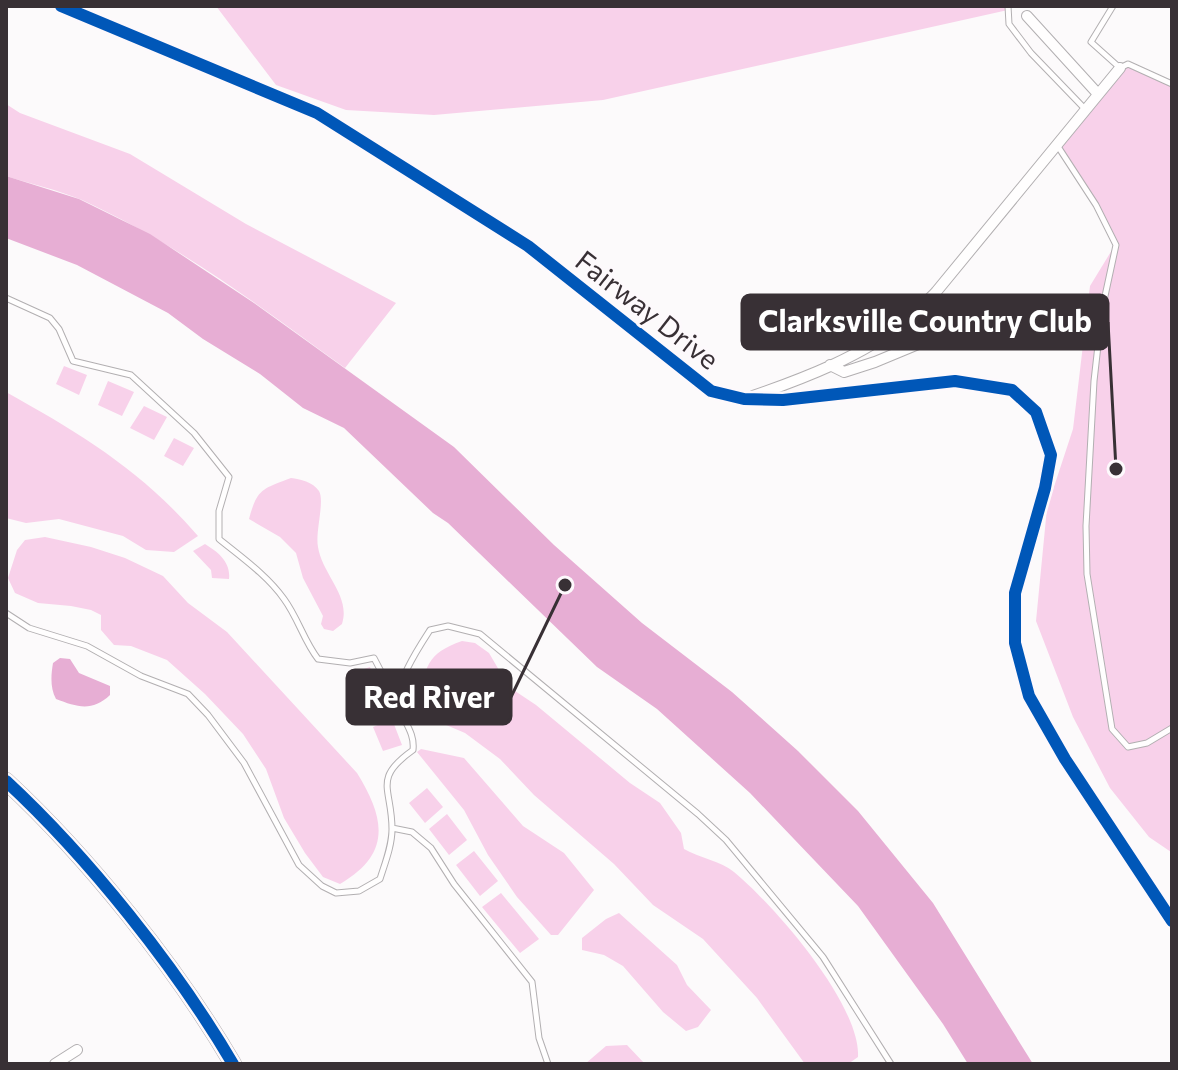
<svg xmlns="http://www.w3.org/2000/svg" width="1178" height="1070" viewBox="0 0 1178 1070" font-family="Commissioner,sans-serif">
  <rect width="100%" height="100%" fill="#fcfafb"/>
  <path fill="#f8d1ea" d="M216,6H1008V10L603,100L434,115L346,110L276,85Z
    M1128,64L1172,84L1171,852L1149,837L1110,788L1073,717L1036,621L1047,508L1073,429L1090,286L1115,245L1096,205L1057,145Z
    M6,104L20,113L130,154L246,224L396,303L345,368C261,307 176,243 82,200C58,190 31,184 6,176Z
    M64,366L87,375L79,395L56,384Z
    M108,381L134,392L122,416L98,405Z
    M6,392C81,434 141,470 198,536L174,552L146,550L123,536L59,519L26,523L6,518Z
    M144,406L167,417L154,440L130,428Z
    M174,438L194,448L183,466L164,456Z
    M291,478C300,479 313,482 319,491C325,501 315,532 318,547C322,574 351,596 342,624L333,631L324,629L321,624L323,616L303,578L296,553L280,537L249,519C257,489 262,489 291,478Z
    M45,537L91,547L125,558L163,576L188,603L227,632L357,773C385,818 392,854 340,884L323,877L305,853L284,818L266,769L243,734L205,694L167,660L131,646L114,645L101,630V615L91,610L71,606L38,603L15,593L8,578L17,550L25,540Z
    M205,544C218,552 231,562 229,579L212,578L211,570L193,551Z
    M462,641L475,643L489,653L509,687L536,705L630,783L660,803L681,833L684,849C699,858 721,861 734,872C774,905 861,1005 858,1057L848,1064H805L757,998L703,939L653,905L614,864L534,795L500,759L465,733L432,719L420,702C424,668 427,653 462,641Z
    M370,667L386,708L364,716L348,674Z
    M392,719L402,745L383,751L373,727Z
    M421,749L464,758L523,826L564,853L594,890L558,935H551L517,897L488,855L464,810L417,752Z
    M427,788L443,807L425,823L409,803Z
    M447,814L467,840L449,855L429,829Z
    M474,851L498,881L480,896L456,865Z
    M501,893L539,939L520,953L482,907Z
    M619,913L677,965L687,985L711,1010L698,1027L686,1031L663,1012L623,966L604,955L582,950V938L606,919Z
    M627,1045L645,1064H585L606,1046Z"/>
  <path fill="#e7aed4" d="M6,176L79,199L150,234L254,303L454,447L554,545L642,623L732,692L798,751L858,811L933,903L1033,1064H968L943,1024L858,906L750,793L657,709L597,667L448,523L433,513L344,428L303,408L260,374L203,339L168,313L77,265L6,238Z
    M60,658L70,659L79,673L110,686V695C92,712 77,707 56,699C50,688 51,675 53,663Z"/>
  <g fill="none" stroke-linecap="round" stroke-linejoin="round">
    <defs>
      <path id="lane" d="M1008,6L1009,24L1031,53L1085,109
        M1113,6L1091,42L1120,68L1128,64L1172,84
        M1057,145L1096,205L1116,245L1102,310L1094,381L1086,526L1087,574L1112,729L1128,747L1147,743L1172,728
        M6,298L50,318L59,329L73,361L131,375L194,433L229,477L219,511V539C241,557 267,575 284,599C298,618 304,641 318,659L350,663L374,658L397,702
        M6,613L29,628L87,646L141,676L188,694L208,715L244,763L299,865L322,886L336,893L359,891L380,879C385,863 392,846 392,829C392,788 372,779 413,750C415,733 404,722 399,707C393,686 419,647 430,630L448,626L480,634L698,814L726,840L823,957L891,1064
        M392,828L412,832L431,848L454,884L532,982L539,1038L548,1064"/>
      <path id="street" d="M61,6L317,113L528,246L711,391L744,399L783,400L955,381L1012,390L1036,412L1051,455L1045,488L1015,593V643L1029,696L1065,759L1172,921
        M1027,16L1098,94
        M830,365L844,372L875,362L957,328
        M753,396C805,378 862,356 905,322C916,313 926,302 936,292L1120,68
        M55,1064L77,1050"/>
      <path id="primary" d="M6,781C88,857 176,967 233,1064"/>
    </defs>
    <use href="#lane" stroke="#b2afb1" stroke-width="7"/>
    <use href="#street" stroke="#b2afb1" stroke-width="12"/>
    <use href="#primary" stroke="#b2afb1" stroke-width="18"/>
    <use href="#lane" stroke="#fffefe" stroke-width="5"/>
    <use href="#street" stroke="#fffefe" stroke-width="10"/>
    <use href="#primary" stroke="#fffefe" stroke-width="16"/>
    <defs>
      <path id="cycleway" d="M61,6L317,113L528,246L711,391L744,399L783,400L955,381L1012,390L1036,412L1051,455L1045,488L1015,593V643L1029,696L1065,759L1172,921
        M6,781C88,857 176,967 233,1064"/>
    </defs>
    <use href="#cycleway" stroke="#fdf9fc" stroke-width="17"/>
    <use href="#cycleway" stroke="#0057b8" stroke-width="12"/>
  </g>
  <g text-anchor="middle" stroke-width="6" stroke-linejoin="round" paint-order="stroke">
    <g font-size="28" fill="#383035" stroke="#fdf9fc">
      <text transform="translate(647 310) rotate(38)" y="10">Fairway Drive</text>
    </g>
  </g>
  <path fill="none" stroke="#383035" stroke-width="3" d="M1116 469L1108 322M565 585L511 697"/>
  <g fill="#383035" stroke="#fdf9fc" stroke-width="3">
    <circle cx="1116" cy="469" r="8"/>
    <circle cx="565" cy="585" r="8"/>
  </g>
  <g fill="#383035" stroke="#383035" stroke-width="3">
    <rect x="742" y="295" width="366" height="54" rx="8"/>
    <rect x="347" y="670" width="164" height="54" rx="8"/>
  </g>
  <g font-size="30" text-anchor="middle" font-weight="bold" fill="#fff">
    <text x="925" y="332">Clarksville Country Club</text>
    <text x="429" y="708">Red River</text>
  </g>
  <rect width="1178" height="1070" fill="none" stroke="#383035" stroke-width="16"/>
</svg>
